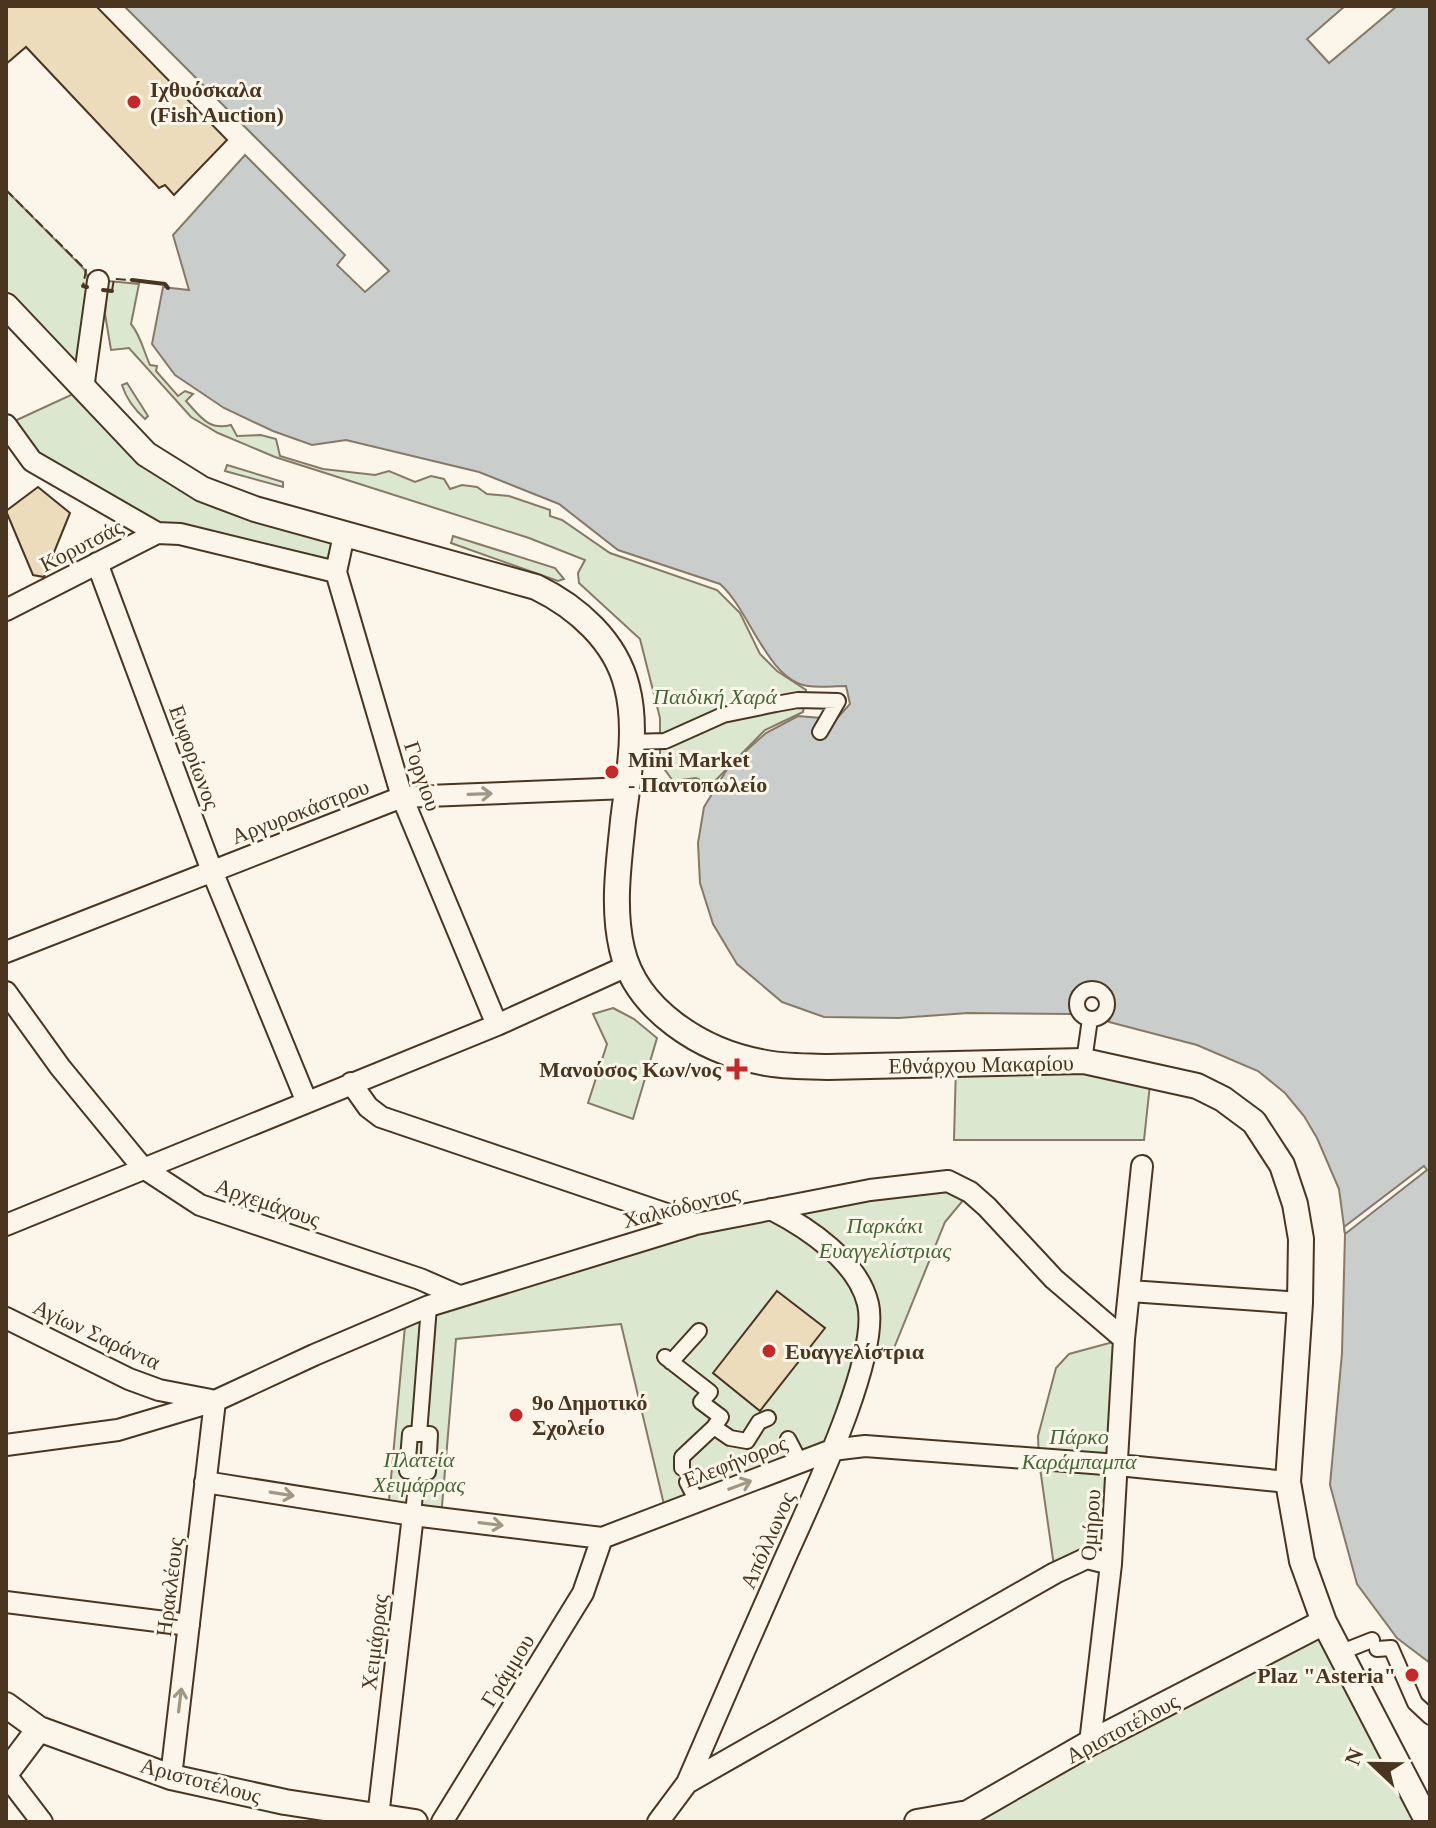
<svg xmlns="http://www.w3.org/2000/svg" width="1436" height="1828" viewBox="0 0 1436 1828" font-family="'Times New Roman',serif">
  <rect width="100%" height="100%" fill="#fbf6e9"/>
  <path fill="#dce7d0" stroke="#887966" stroke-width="2" d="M6,190L84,269L96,294L83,389L146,454L344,535L336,572L180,534L32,461L6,425L82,390L6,306Z
    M108,281L139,284L131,324C141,336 143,350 150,365L157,366L156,371L178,396L185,391L193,394L186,401C199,415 208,431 231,425L237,436L261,435L276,439L280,456L323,469L375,475L389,471L415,482L431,476L444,479L450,489L462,485L477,487L487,494L509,496L550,510V516L562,520L610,553L717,590L740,613L760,654L777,671L806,690L803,712L765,730L711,785L696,778L673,781L660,763V718L640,639L579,583L578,573L585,560L529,538L275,457L218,433L191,417L129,348L111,350L105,314Z
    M127,383L148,416L145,419C135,410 126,398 122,385Z
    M227,465L283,482V487L225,471Z
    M453,536L555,568L564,579L558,581L451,543Z
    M613,1008L634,1019L657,1038L633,1119L588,1103L607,1044L593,1014Z
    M956,1065L1151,1075L1144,1140H954Z
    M948,1181L970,1192L945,1222L890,1358L864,1355L832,1450L666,1513L621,1324L456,1339L441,1518L388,1511L406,1315L607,1251Z
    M1124,1339L1111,1564L1055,1573L1039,1461L1038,1436L1056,1368L1069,1354Z
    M1324,1622L1428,1822H968Z"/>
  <path fill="#c9cecd" stroke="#887966" stroke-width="2" d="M124,6H1345L1307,39L1329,63L1397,6H1430V1663L1397,1638L1357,1584L1330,1485L1342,1353L1345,1234L1339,1189L1317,1138L1304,1116L1285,1093L1258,1071L1197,1045L1109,1022L1112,997L1097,983L1086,984L1078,991L1072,1014L968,1013L899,1018L824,1017L782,1002L737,964L713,924L700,883L698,843L704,807L729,766L766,733L798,716L821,718L820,737L850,704L846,686C833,686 820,688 808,686C767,680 750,610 720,584L618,550L559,504L479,472L346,440L312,445L273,431L224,408L175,375L152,344L163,287L189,290L173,235L245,155L345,255L337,265L365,292L389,271Z"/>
  <path fill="#fbf6e9" stroke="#887966" stroke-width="2" d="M1424,1166L1427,1170L1345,1234L1344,1227Z"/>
  <path fill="#ecdcbc" stroke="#4a3520" stroke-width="2" d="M6,6H96L227,140L174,195L165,185L159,188L26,47L6,64Z
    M38,487L70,513L44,577L33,575L6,511Z
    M777,1291L825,1328L760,1411L713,1373Z"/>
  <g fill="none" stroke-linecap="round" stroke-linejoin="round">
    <defs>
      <path id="pedestrian" d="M630,742L665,741L723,715L776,704L798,700L838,701L820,732
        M1077 1004a15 15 0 1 1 30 0a15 15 0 1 1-30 0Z
        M1084,1061L1090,1019
        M665,1357L710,1392L701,1402L721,1417L714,1427L730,1438L747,1441L759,1422L768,1418
        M671,1362L699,1331
        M410,1434H430L428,1472L407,1471Z
        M419,1434L429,1306
        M788,1439L800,1462
        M682,1468V1457L714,1427
        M687,1482L697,1501
        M413,1515L417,1472
        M1377,1649L1391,1648L1415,1703L1430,1717
        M1339,1653L1372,1640"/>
      <path id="minor" d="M83,389L98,281
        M6,425L32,461L157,533
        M344,535L336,572L402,797L497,1025
        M97,563L212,871L306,1100
        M6,610L157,533L180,534L336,572
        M6,952L402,797L627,788
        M6,992L60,1067L142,1167L200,1205L420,1279L459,1296
        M351,1083L368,1107L381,1117L696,1224
        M6,1225L497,1025L627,966
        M1130,1291L1300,1303
        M6,1318L129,1379L159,1390L211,1400
        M6,1445L118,1430L215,1401L314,1355L429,1306L696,1224L870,1190L948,1181L970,1192L987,1207L1054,1279L1124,1339
        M205,1482L413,1515L602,1538L832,1450L865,1446L1118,1465L1288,1482
        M6,1602L189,1625
        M1090,1743L1111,1564L1124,1339L1142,1166
        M6,1775L42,1822
        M171,1777L215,1401
        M687,1783L1055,1573L1087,1558L1111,1564
        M378,1817L413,1515
        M442,1822L583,1593L602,1538
        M658,1822L687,1783C717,1713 748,1642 779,1572C803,1516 881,1360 868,1304C858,1261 808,1228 771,1209"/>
      <path id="tertiary" d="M6,306L146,454L202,489L255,509L536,587C577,607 616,641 627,687C638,729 628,779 623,821C619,862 612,907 622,949C636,1010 702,1051 761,1062C782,1067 805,1066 828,1067L1084,1061L1197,1086L1223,1099L1254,1122L1282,1165L1295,1204L1301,1239L1300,1303L1288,1482L1302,1561L1324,1622L1428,1822
        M6,1705L39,1729L6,1773
        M39,1729L171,1777L285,1802L415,1822
        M917,1822L968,1813L1090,1743L1324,1622"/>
    </defs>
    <use href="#pedestrian" stroke="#4a3520" stroke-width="18"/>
    <use href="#minor" stroke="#4a3520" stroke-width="24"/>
    <use href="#tertiary" stroke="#4a3520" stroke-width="28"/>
    <use href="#pedestrian" stroke="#fbf6e9" stroke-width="14"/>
    <use href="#minor" stroke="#fbf6e9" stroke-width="20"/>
    <use href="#tertiary" stroke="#fbf6e9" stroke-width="24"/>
    <path stroke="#4a3520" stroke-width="2" stroke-dasharray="10 4" stroke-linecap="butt" d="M6,190L86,270L83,286
      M112,291L114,279L132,280"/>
    <path stroke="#4a3520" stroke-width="4" d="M132,280L165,284L168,288
      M83,286L87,287
      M103,290L112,291"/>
  </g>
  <defs><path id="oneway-shaft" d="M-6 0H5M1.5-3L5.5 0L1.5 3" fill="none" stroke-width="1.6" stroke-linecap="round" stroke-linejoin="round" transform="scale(2)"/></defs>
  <g stroke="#a29684">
    <use href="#oneway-shaft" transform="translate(480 794) rotate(-2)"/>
    <use href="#oneway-shaft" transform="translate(740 1485) rotate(-21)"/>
    <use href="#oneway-shaft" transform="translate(282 1494) rotate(9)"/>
    <use href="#oneway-shaft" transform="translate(491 1524) rotate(7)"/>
    <use href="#oneway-shaft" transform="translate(180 1700) rotate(-83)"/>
  </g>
  <g fill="#c62828" stroke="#fbf6e9" stroke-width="3">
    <circle cx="134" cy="102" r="8"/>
    <circle cx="612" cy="772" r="8"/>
    <path d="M733 1057h8v8h8v8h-8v8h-8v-8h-8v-8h8z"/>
    <circle cx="769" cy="1351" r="8"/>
    <circle cx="516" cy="1415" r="8"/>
    <circle cx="1412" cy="1675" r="8"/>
  </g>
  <g text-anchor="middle" stroke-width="6" stroke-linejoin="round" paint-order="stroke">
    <g font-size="22" font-weight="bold" fill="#4a3520" stroke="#fbf6e9" text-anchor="start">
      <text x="150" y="97">Ιχθυόσκαλα<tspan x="150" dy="25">(Fish Auction)</tspan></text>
      <text x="628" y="767">Mini Market<tspan x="628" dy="25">- Παντοπωλείο</tspan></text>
      <text x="721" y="1077" text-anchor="end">Μανούσος Κων/νος</text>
      <text x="785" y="1359">Ευαγγελίστρια</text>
      <text x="532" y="1410">9ο Δημοτικό<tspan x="532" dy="25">Σχολείο</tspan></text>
      <text x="1396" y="1683" text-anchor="end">Plaz "Asteria"</text>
    </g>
    <g font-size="22" fill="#4a3520" stroke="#fbf6e9">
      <text transform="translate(81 545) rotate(-27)" y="8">Κορυτσάς</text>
      <text transform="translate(195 757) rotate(70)" y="8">Ευφορίωνος</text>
      <text transform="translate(423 776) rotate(71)" y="8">Γοργίου</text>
      <text transform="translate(300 811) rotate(-21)" y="8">Αργυροκάστρου</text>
      <text transform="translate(981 1064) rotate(-1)" y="8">Εθνάρχου Μακαρίου</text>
      <text transform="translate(268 1202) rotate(19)" y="8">Αρχεμάχους</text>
      <text transform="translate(681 1206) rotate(-14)" y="8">Χαλκόδοντος</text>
      <text transform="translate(97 1334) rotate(25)" y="8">Αγίων Σαράντα</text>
      <text transform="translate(735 1461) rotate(-21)" y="8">Ελεφήνορος</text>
      <text transform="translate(1090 1525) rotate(-86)" y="8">Ομήρου</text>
      <text transform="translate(767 1540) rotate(-66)" y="8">Απόλλωνος</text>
      <text transform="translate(169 1587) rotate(-83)" y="8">Ηρακλέους</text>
      <text transform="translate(374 1642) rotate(-83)" y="8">Χειμάρρας</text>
      <text transform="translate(507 1670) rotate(-58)" y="8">Γράμμου</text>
      <text transform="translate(1122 1728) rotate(-28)" y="8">Αριστοτέλους</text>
      <text transform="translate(201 1780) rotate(15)" y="8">Αριστοτέλους</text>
    </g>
    <g font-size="22" font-style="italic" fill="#436837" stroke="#fbf6e9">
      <text x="715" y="704">Παιδική Χαρά</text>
      <text x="885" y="1233">Παρκάκι<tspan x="885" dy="25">Ευαγγελίστριας</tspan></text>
      <text x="1079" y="1444">Πάρκο<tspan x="1079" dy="25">Καράμπαμπα</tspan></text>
      <text x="419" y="1467">Πλατεία<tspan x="419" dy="25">Χειμάρρας</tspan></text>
    </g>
  </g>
  <rect width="1436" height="1828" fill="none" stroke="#4a3520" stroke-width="16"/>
  <g transform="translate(1372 1764) rotate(292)" stroke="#fbf6e9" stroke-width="6" paint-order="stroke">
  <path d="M0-6L14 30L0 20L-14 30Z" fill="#4a3520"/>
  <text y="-12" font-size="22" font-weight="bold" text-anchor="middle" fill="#4a3520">N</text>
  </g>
</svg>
